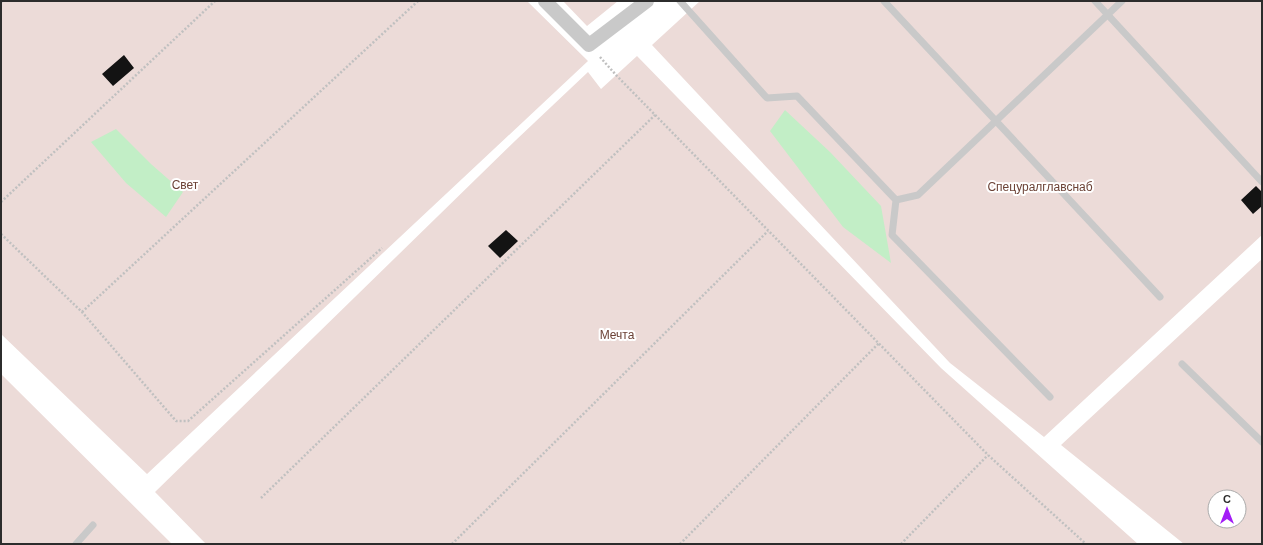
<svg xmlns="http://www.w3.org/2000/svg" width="1263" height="545" viewBox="0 0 1263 545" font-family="Arial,sans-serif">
  <rect width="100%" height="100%" fill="#fff"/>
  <path fill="#ecdbd8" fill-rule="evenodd" d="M1,1H527L588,61L147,474L1,334Z
    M563,1H618L587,26Z
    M700,1H1262V235L1044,437L950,363L652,45Z
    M637,56L941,368L1138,544H206L155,492L516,140L588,72L601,89Z
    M1262,259V544H1184L1061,445ZM1215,497H1239V521H1215Z
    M1,374L172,544H1Z"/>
  <path fill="#c2eec6" d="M785,110L830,152L881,206L891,263L843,227L770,131Z
    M116,129L151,164L183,192L166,217L126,183L91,142Z"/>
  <path fill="#131313" d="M124,55L134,68L113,86L102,74Z
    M1256,186L1262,192V206L1253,214L1241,200Z
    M506,230L518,241L500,258L488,246Z"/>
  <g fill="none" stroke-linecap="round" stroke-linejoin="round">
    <path stroke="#c0c0c0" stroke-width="2.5" stroke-dasharray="2 2" stroke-linecap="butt" d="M1,2L2,1
      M600,57L616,75L988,455L1086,544
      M1,202L215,1
      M1,234L82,312L176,421H188L382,248
      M82,312L418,1
      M261,498L655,115
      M452,544L768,231
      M680,544L879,343
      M901,544L988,455"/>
    <path stroke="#c9c9c9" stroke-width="7" d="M680,1L767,98L797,96L896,200L892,235L1050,397
      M884,1L1160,297
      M1095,1L1262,182
      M896,200L918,195L1122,1
      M1182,364L1262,442
      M76,544L93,525"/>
    <path stroke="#c9c9c9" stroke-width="14" d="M545,1L589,45L647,1"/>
  </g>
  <g text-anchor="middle" stroke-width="4" stroke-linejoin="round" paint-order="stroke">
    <g font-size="12" fill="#6c4236" stroke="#fff">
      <text x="185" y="189">Свет</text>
      <text x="1040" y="191">Спецуралглавснаб</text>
      <text x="617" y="339">Мечта</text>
    </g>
  </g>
  <rect width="1263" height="545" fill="none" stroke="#2c2c2c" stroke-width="4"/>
  <g transform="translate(1227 509)"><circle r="19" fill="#ffffff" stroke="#ababab"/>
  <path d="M0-3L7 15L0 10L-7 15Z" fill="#a31cf6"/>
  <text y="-6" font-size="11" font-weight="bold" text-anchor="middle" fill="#2c2c2c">С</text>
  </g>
</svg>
